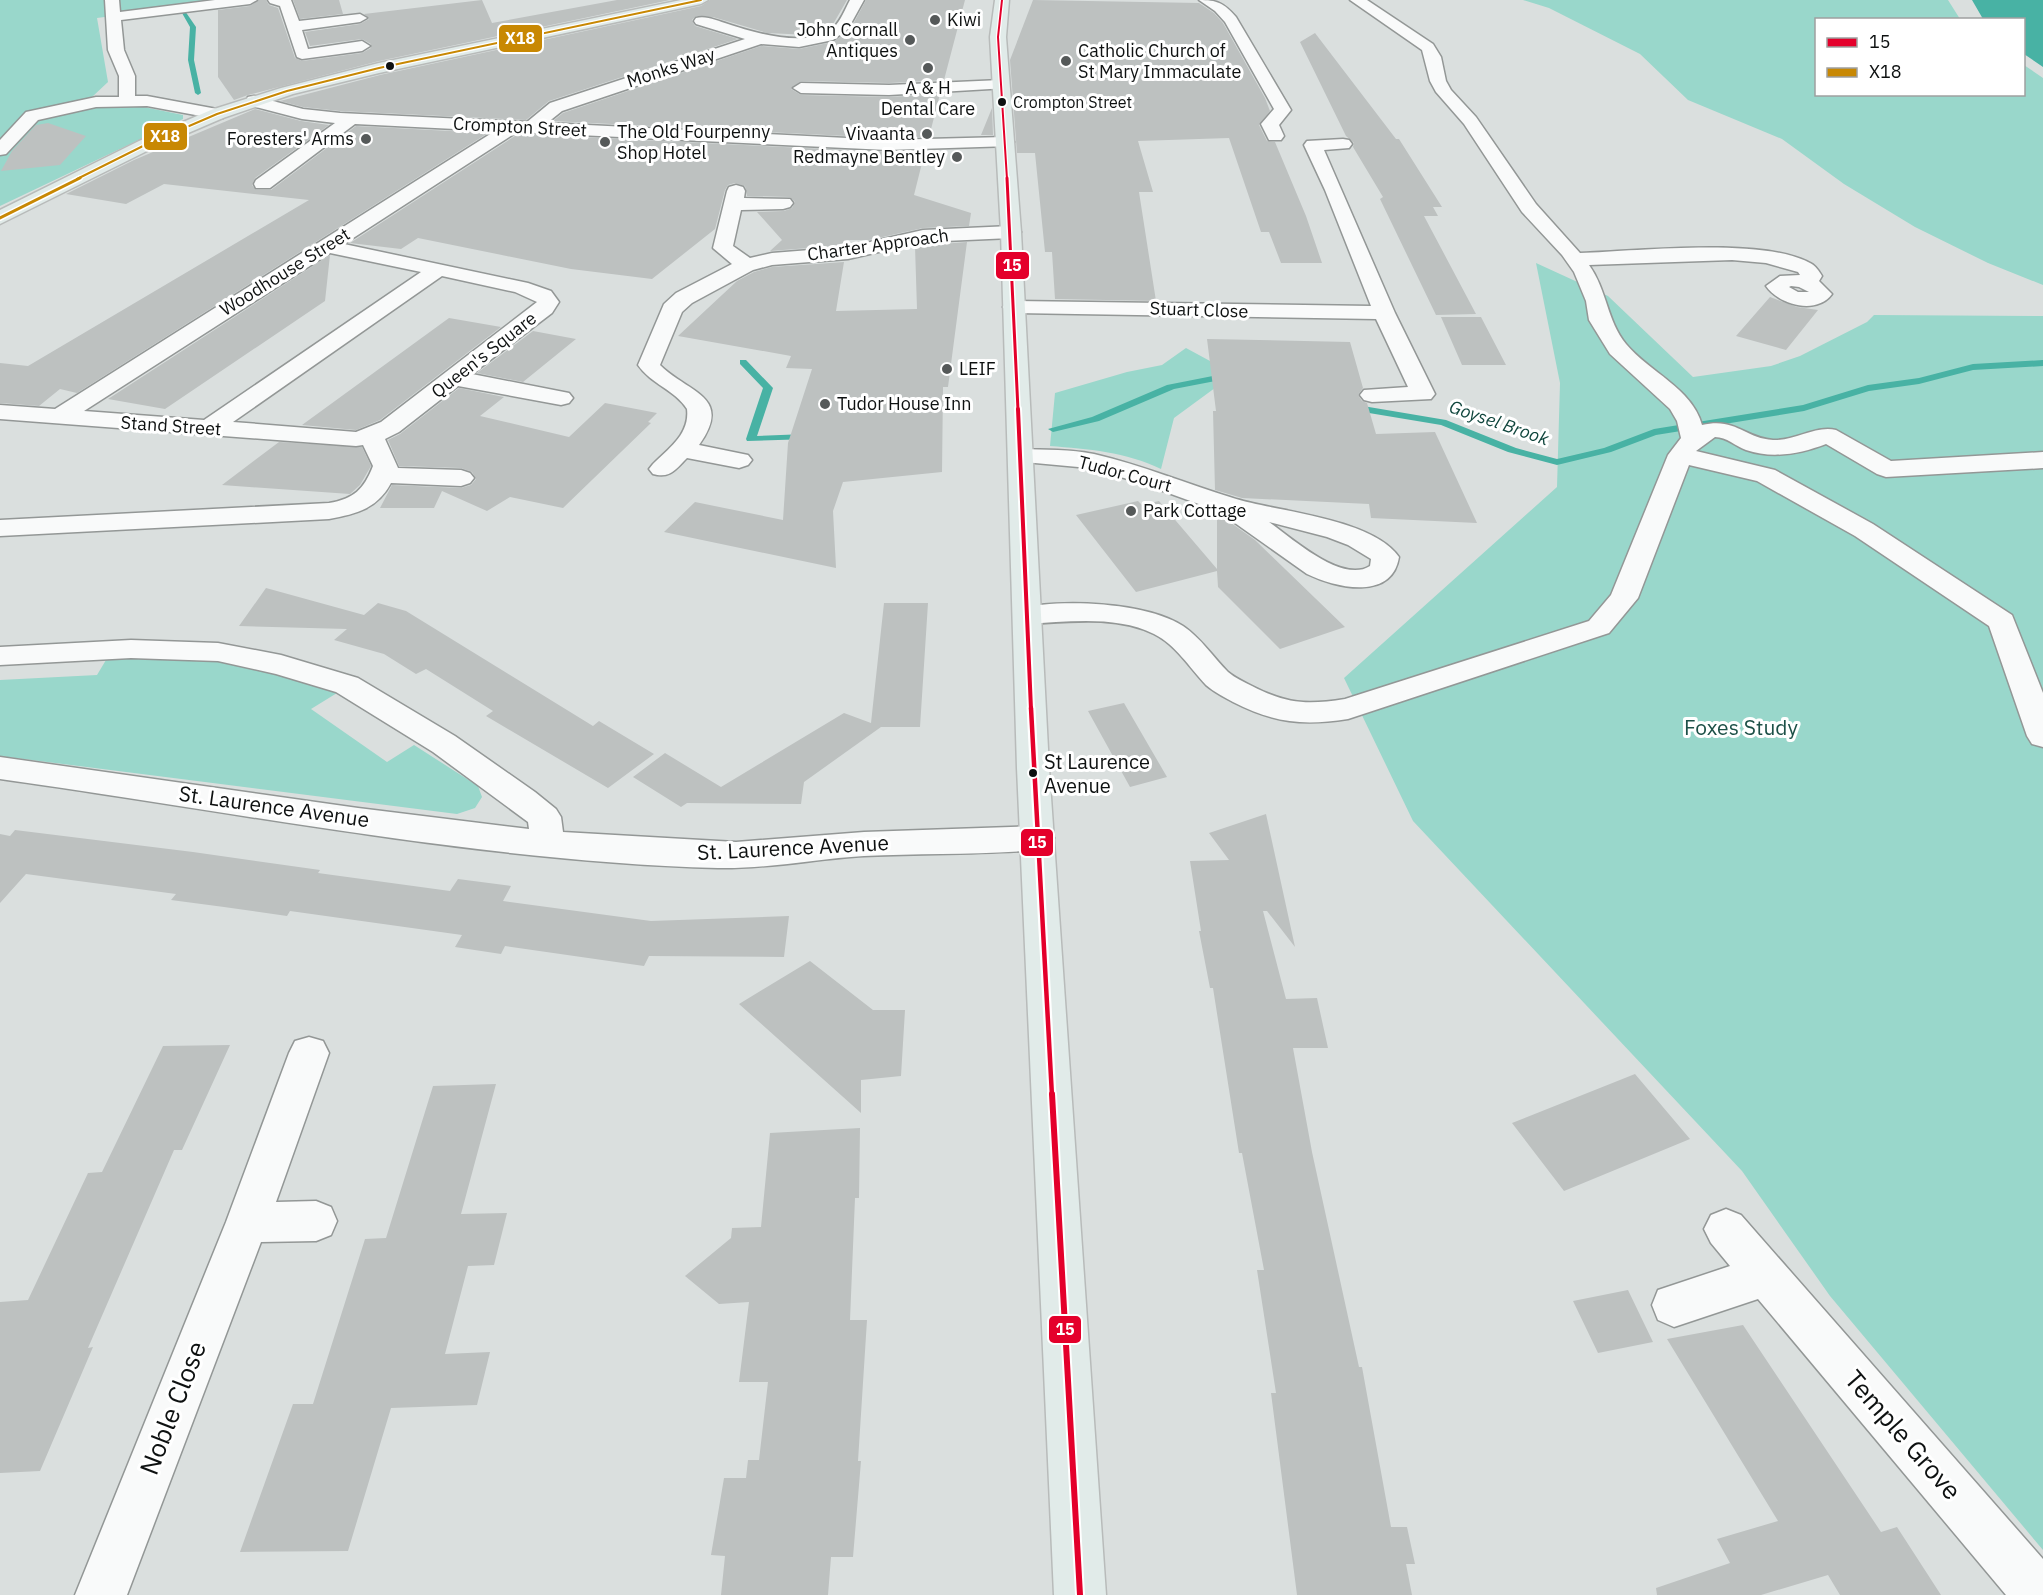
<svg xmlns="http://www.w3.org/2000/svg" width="2043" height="1595" viewBox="0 0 2043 1595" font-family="'IBM Plex Sans',sans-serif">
  <rect width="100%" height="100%" fill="#dadfde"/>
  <path fill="#99d7cb" d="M0,0H223L219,3H179L180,7L97,18L108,82L92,97L123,106H139L183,115V119L0,206Z
    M1523,0H1948L1960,19L1816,20V94H2024V65L2043,78V285L1988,263L1915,227L1844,184L1782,139L1688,100L1640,54L1549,8Z
    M1536,263L1608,296L1693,377L1771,366L1800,356L1867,322L1874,315L2043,316V1550L1830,1296L1742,1171L1413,821L1344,678L1557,487L1560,383Z
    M1186,348L1234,374L1174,418L1161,469C1126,452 1088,449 1050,446L1055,393L1127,372L1162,365Z
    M109,655L212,658L284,671L337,693L311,709L387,762L414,745L478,786L482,797L475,808L457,814L0,756V680L97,675Z"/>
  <path fill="#48b2a4" d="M1972,0H2043V67L2024,54V20L1983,19Z"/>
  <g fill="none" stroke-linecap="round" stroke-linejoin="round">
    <path fill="#48b2a4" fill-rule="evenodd" d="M185,11L196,27L194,60L201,93L198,95L195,93L188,60L190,27L182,13Z
      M740,360H746L773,388L757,436L806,434L810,435V439L747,441L746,439L763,388L740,364Z
      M2043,360V366L1973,370L1919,384L1869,391L1804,411L1656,435L1611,452L1557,465L1508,452L1441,425L1351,410L1346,407L1351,404L1446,420L1516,448L1557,459L1604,448L1654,429L1803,405L1868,385L1919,378L1973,364Z
      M1228,373L1231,374V378L1174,389L1099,421L1053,432L1048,429L1092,417L1167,385Z"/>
  </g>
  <path fill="#bdc1c0" d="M259,0H266L269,5L278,8L295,58L302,61L362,53L371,48V44L362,39L310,46L305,32L360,24L369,19L364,14L482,0L492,23L617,0H670L379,61L248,95L234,100L218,77V10L250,6Z
    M293,0H339L343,14L300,19Z
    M710,0H847L832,26L809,35L767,33L713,17L696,16L692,20L695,26L738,39L549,101L526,120L340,111L303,107L280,101L380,75L701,6Z
    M866,0H965L944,80L889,83L801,81L791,89L801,95L889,97L940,94L929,137L887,138L553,121L563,113L761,46L799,49L833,42L850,30Z
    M1033,0L1199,3L1214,13L1223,23L1265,98L1270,111L1259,125L1267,141L1275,142L1306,216L1322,263H1281L1269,232H1261L1229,138L1138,141L1153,192H1139L1156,301L1055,299L1052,252H1045L1035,153H1017L1010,60Z
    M1315,33L1396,139H1399L1442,207H1433L1438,216H1424L1476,314L1436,315L1380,199L1383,197L1353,147L1354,143L1346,136L1300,42Z
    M992,108L993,135H981Z
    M255,109L301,121L329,125L255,178L252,185L256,190H271L356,126L488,133L77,393L60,389L39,406L0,403V363L28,366L309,200L164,184L126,204L66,194L134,160Z
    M48,123L86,136L60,165L1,171L12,151L36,125Z
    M518,134L887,152L925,151L914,195L971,213L969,226L923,228L869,240H848L847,245L770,251L782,240L757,212L784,211L792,208L795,202L790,197L747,196L745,186L735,183L728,185L725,190L715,229L652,279L571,269L418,238L401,249L350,243Z
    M967,242L948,387H943L942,472L843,482L833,511L836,568L664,532L695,502L783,520L788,443L812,369L786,368L791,356L678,336L737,281L754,272L772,267L844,262L836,311L917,309L915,246Z
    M330,255L325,301L165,409L108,399Z
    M1770,297L1797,307L1818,310L1786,350L1736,336Z
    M1441,317H1481L1506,365H1462Z
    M449,318L501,327L380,420L356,430L302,425Z
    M533,331L576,339L523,382L477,373Z
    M1207,339L1350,342L1363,388L1358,395L1362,401L1367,403L1376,434L1435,432L1477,523L1371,518L1369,504L1242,498L1215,490L1213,411H1216Z
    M459,388L504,397L480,416L569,437L605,403L657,413L648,422L651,423L563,508L510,497L487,511L442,491L434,508H380L392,485L461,488L471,485L476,479L472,472L461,468L399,466L388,440L400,434Z
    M279,442L362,447L371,466L360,485L350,494L222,485Z
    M1138,501L1142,505L1159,501L1217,569V513L1255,540L1345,627L1280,649L1218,587L1217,571L1136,592L1076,515Z
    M266,588L364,615L378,603L406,611L593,726L599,721L654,754L608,788L486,716L493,711L426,669L416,674L384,654L334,640L347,629L239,626Z
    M884,603H928L920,727H881L804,782L801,804L687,803L681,807L633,777L665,753L721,787L844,713L871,723Z
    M1124,703L1167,777L1130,787L1088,711Z
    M1266,814L1295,947L1267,911H1263L1286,999L1317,998L1328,1048H1293L1312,1152L1359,1367H1362L1391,1527H1407L1415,1564H1406L1412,1595H1297L1271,1393H1276L1257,1270H1264L1242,1153H1239L1213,988H1210L1199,931H1201L1190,861L1229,860L1209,833Z
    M15,830L193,852L320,870L318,873L450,891L458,879L511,886L503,901L651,921L789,916L784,957L649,956L644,966L505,946L501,954L455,947L462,935L290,911L287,916L224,907L171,900L176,894L26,874L0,903V834L10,836Z
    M810,961L873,1010H905L901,1076L861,1080V1113L739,1004Z
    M230,1045L182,1150H174L88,1348L93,1347L40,1471L0,1473V1302L28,1300L88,1173L102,1172L163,1046Z
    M1635,1074L1690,1139L1564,1191L1512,1123Z
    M496,1084L461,1214L507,1213L494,1265L468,1266L445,1354L490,1352L477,1405L391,1408L348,1551L240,1552L293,1404H313L365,1239L386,1238L433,1086Z
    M860,1128L859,1198H855L850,1320H867L858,1461H861L853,1557H831L828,1595H721L725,1556L711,1555L724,1478H746L748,1460H759L768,1382H739L749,1302L719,1304L685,1276L731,1238L732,1228L761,1227L770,1133Z
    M1628,1290L1653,1342L1598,1353L1573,1301Z
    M1743,1325L1881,1532L1897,1527L1941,1595H1840L1828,1575L1761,1595H1657L1656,1588L1730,1563L1717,1539L1778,1521L1667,1339Z"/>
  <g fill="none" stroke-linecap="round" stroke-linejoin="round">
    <defs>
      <path id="minor" d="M105,0H119L120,12L215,0H257L250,4L121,20L124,50L135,76V96H147L217,109L223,110L225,114L223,118L217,119L147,106L96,107L38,120L6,154L0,155V140L26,112L96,97H119V76L108,50Z
        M268,0H291L299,21L360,14L367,18L360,22L302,30L308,49L362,41L370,46L362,51L302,59L297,57L280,6L270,3Z
        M850,0H864L848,29L833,40L799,47L761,44L562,111L547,123L887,140L1005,137L1011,138L1014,142L1011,146L887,150L517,132L344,244L528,283L551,291L559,302L552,313L472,374L569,393L573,398L569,403L561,405L458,386L399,432L385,439L398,468L461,470L470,473L474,478L470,483L461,486L391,483C377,509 356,514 329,519L0,536V520L329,503C354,499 364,489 373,466L363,445L356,446L0,419V405L55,409L495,131L355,124L270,188H256L254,184L256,180L335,123L302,119L248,105L246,101L248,97L254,96L303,109L340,113L527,122L550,103L745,39L696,24L694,21L696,18C706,15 718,21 728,24C755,33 808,49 833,28C841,21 845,9 850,0ZM330,253L421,272L204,420L84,411ZM442,276L515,292L537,302L381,422L356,432L233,422Z
        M1199,0C1217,0 1224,3 1236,17L1291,110L1279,125L1284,136L1281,140H1269L1261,124L1274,109L1225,22L1215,11Z
        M1350,0H1367L1433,44L1441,57L1446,81L1451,90L1476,117L1536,204L1580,253C1637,251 1763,237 1810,263C1815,265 1819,271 1822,276L1819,281L1832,294C1816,316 1778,304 1766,286L1780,276L1800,275L1798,272L1766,263L1732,260L1589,265C1607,290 1607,321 1626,344C1649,372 1692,388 1702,425C1736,417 1744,438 1773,440C1795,441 1816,425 1836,430L1891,461L2043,452V468L1886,477L1877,474L1826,444C1800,454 1772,459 1746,450C1735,446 1727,437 1715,437L1696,451L1775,470L1873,524L2012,615L2043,693V747L2032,744L2027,736L1989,626L1855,536L1757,481L1689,465L1638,598L1609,633L1348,719C1303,726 1274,723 1233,702C1224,697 1214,692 1206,685C1189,667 1176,645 1154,634C1116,615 1067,622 1027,624L1017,621L1013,615L1017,609C1058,598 1147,602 1183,626C1201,638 1213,657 1228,672C1235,678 1244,682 1252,686C1287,704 1307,705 1345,699L1589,621L1611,595L1668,455L1681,438L1677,421L1670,409L1610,354L1589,320L1586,301L1574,272L1562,255L1522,212L1464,124L1436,92L1430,81L1422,50ZM1791,286L1799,287L1809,292H1798L1789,287Z
        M1001,80L1009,85L1007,88L889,95L801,93L793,88L801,83L889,85Z
        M1343,139L1349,140L1352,144L1349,148L1324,150L1395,313L1435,394L1431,399L1372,402L1364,400L1360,395L1364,390L1408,387L1376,319L1014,313L1006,312L1003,307L1006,302L1014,301L1371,306L1325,190L1304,145L1307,141Z
        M736,185L743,187L745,191L744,198L790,199L793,203L790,207L783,209L741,210L733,246L750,258L772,253L848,247L923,230L1011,226L1018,228L1021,232L1018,236L1011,238L923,242L848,259L772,265L753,270L692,303L682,312L660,365C688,393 734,396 699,445L748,455L752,460L748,465L739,468L687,458C676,469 670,479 653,474L649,469L653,464C669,448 690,434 687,409C675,390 651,384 638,365L664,304L676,293L732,264L713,248L727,191L729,187Z
        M1021,449C1045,450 1071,449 1094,454C1142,465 1187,484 1233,498C1277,512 1372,518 1399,557C1392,601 1336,588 1307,574L1218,511L1138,482L1089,468L1012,461L1009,456L1012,451ZM1269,522L1327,537L1348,545L1371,559L1370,566C1342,584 1292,538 1269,522Z
        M131,640L218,643L281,655L358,678L455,736L535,792L556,809L561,817L563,832L736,842L864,832L1037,826L1049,829L1054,838L1049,847L1037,850C979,855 922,853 864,856C815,859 767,869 718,868C477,861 238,812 0,779V757L358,808L529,829L528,822L433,752L336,692L276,674L218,661L131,658L0,665V647Z
        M309,1037L323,1041L329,1053L276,1202L316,1201L331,1207L337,1221L331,1235L316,1241L261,1242L127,1595H75L226,1222L289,1053L295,1041Z
        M1726,1209L1741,1215L2043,1559V1595H2006L1758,1299L1674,1327L1658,1320L1652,1305L1658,1290L1730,1266L1711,1243L1704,1229L1711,1215Z"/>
      <path id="major" d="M681,0H708L701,4L379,73L293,94L223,118L151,149L0,224V210L139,141L211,110L281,88L379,63Z
        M995,0H1009L1006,37L1021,232L1049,768L1106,1595H1054L1017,768L1001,232L990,37Z"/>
    </defs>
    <use href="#minor" stroke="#939796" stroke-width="3"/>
    <use href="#major" stroke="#b8bbba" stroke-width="3"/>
    <use href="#minor" fill="#f9fafa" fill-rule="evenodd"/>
    <use href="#major" fill="#e1ebe9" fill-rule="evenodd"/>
    <defs>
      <path id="bus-1-far4" d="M1002,0L998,37L1007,179"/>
      <path id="bus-1-far3" d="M1007,178L1018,410"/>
      <path id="bus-1-far2" d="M1018,409L1031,709"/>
      <path id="bus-1-far1" d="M1031,708L1052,1096"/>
      <path id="bus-1" d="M1052,1094L1080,1595"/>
      <path id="bus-2-far1" d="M77,179L145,145L217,114L287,91L379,68L701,0"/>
      <path id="bus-2" d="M0,218L80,178"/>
    </defs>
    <use href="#bus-1-far4" stroke="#fff" stroke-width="4.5"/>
    <use href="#bus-1-far3" stroke="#fff" stroke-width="6"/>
    <use href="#bus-1-far2" stroke="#fff" stroke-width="8"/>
    <use href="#bus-1-far1" stroke="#fff" stroke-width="9"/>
    <use href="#bus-1" stroke="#fff" stroke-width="10"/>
    <use href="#bus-2-far1" stroke="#fff" stroke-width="4.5"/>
    <use href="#bus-2" stroke="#fff" stroke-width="6"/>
    <use href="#bus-1-far4" stroke="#e4002b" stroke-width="2"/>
    <use href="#bus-1-far3" stroke="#e4002b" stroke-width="3"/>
    <use href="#bus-1-far2" stroke="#e4002b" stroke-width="4"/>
    <use href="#bus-1-far1" stroke="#e4002b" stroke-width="4.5"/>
    <use href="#bus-1" stroke="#e4002b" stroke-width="6"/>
    <use href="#bus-2-far1" stroke="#c88803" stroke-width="2"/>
    <use href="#bus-2" stroke="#c88803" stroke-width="3"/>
  </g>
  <g fill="#555959" stroke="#fff" stroke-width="2">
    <circle cx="935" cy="20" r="6"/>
    <circle cx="910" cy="40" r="6"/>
    <circle cx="1066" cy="61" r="6"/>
    <circle cx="928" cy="68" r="6"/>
    <circle cx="927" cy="134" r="6"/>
    <circle cx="366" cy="139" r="6"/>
    <circle cx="605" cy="142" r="6"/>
    <circle cx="957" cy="157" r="6"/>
    <circle cx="947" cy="369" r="6"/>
    <circle cx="825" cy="404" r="6"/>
    <circle cx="1131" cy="511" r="6"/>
  </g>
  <g fill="#0e1111" stroke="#fff" stroke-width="2">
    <circle cx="390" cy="66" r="5"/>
    <circle cx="1002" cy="102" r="5"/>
    <circle cx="1033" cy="773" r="5"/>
  </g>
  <g text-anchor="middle" stroke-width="6" stroke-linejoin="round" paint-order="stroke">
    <g font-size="16" fill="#0e1111" stroke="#fff" text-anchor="start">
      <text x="1013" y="108">Crompton Street</text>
    </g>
    <g font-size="18" fill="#0e1111" stroke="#fff" text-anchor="start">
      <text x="947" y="26">Kiwi</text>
      <text x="898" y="36" text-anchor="end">John Cornall<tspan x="898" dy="21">Antiques</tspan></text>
      <text x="1078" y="57">Catholic Church of<tspan x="1078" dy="21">St Mary Immaculate</tspan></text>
      <text x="928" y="94" text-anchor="middle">A &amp; H<tspan x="928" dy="21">Dental Care</tspan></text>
      <text x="617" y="138">The Old Fourpenny<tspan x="617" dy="21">Shop Hotel</tspan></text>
      <text x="915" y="140" text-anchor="end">Vivaanta</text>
      <text x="354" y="145" text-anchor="end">Foresters' Arms</text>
      <text x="945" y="163" text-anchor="end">Redmayne Bentley</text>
      <text x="959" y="375">LEIF</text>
      <text x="837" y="410">Tudor House Inn</text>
      <text x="1143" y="517">Park Cottage</text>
    </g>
    <g font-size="18" fill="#0e1111" stroke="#fff">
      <text transform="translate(671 68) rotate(-18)" y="6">Monks Way</text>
      <text transform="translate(520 127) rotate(3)" y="6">Crompton Street</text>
      <text transform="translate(878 245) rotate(-8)" y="6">Charter Approach</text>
      <text transform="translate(285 272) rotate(-32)" y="6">Woodhouse Street</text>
      <text transform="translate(1199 310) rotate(2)" y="6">Stuart Close</text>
      <text transform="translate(484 355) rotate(-38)" y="6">Queen's Square</text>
      <text transform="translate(171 426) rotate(4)" y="6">Stand Street</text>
      <text transform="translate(1125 474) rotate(15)" y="6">Tudor Court</text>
    </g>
    <g font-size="18" font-style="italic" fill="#10463d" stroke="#fff">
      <text transform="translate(1499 423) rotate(19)" y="6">Goysel Brook</text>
    </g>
    <g font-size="20" fill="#0e1111" stroke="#fff" text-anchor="start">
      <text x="1044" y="769">St Laurence<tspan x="1044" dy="24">Avenue</tspan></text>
    </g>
    <g font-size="21" fill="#1c5047" stroke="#fff">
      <text x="1741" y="735">Foxes Study</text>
    </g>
    <g font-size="21" fill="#0e1111" stroke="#fff">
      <text transform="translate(274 807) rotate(8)" y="7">St. Laurence Avenue</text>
      <text transform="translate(793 848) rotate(-3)" y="7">St. Laurence Avenue</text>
    </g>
    <g font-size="26" fill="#0e1111" stroke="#fff">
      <text transform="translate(173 1408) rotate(-69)" y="9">Noble Close</text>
      <text transform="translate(1903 1435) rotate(49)" y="9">Temple Grove</text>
    </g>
  </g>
  <g stroke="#fff" stroke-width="2">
    <rect x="498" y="24" width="45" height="29" rx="6" fill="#c88803"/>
    <rect x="143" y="122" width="45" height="29" rx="6" fill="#c88803"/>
    <rect x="995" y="251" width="35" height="29" rx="6" fill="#e4002b"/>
    <rect x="1020" y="828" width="34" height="29" rx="6" fill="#e4002b"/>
    <rect x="1048" y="1315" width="34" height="29" rx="6" fill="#e4002b"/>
  </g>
  <g font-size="16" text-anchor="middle" font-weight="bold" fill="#fff">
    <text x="520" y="44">X18</text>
    <text x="165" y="142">X18</text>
    <text x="1012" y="271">15</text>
    <text x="1037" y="848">15</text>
    <text x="1065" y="1335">15</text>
  </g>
  <rect x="1815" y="18" width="210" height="78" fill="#ffffff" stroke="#9fa0a0" stroke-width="1.5"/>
  <rect x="1827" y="38" width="30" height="9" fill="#e4002b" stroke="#9fa0a0" stroke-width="1.5"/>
  <text x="1869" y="48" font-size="18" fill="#0e1111">15</text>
  <rect x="1827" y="68" width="30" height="9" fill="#c88803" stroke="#9fa0a0" stroke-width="1.5"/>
  <text x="1869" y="78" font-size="18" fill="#0e1111">X18</text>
</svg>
